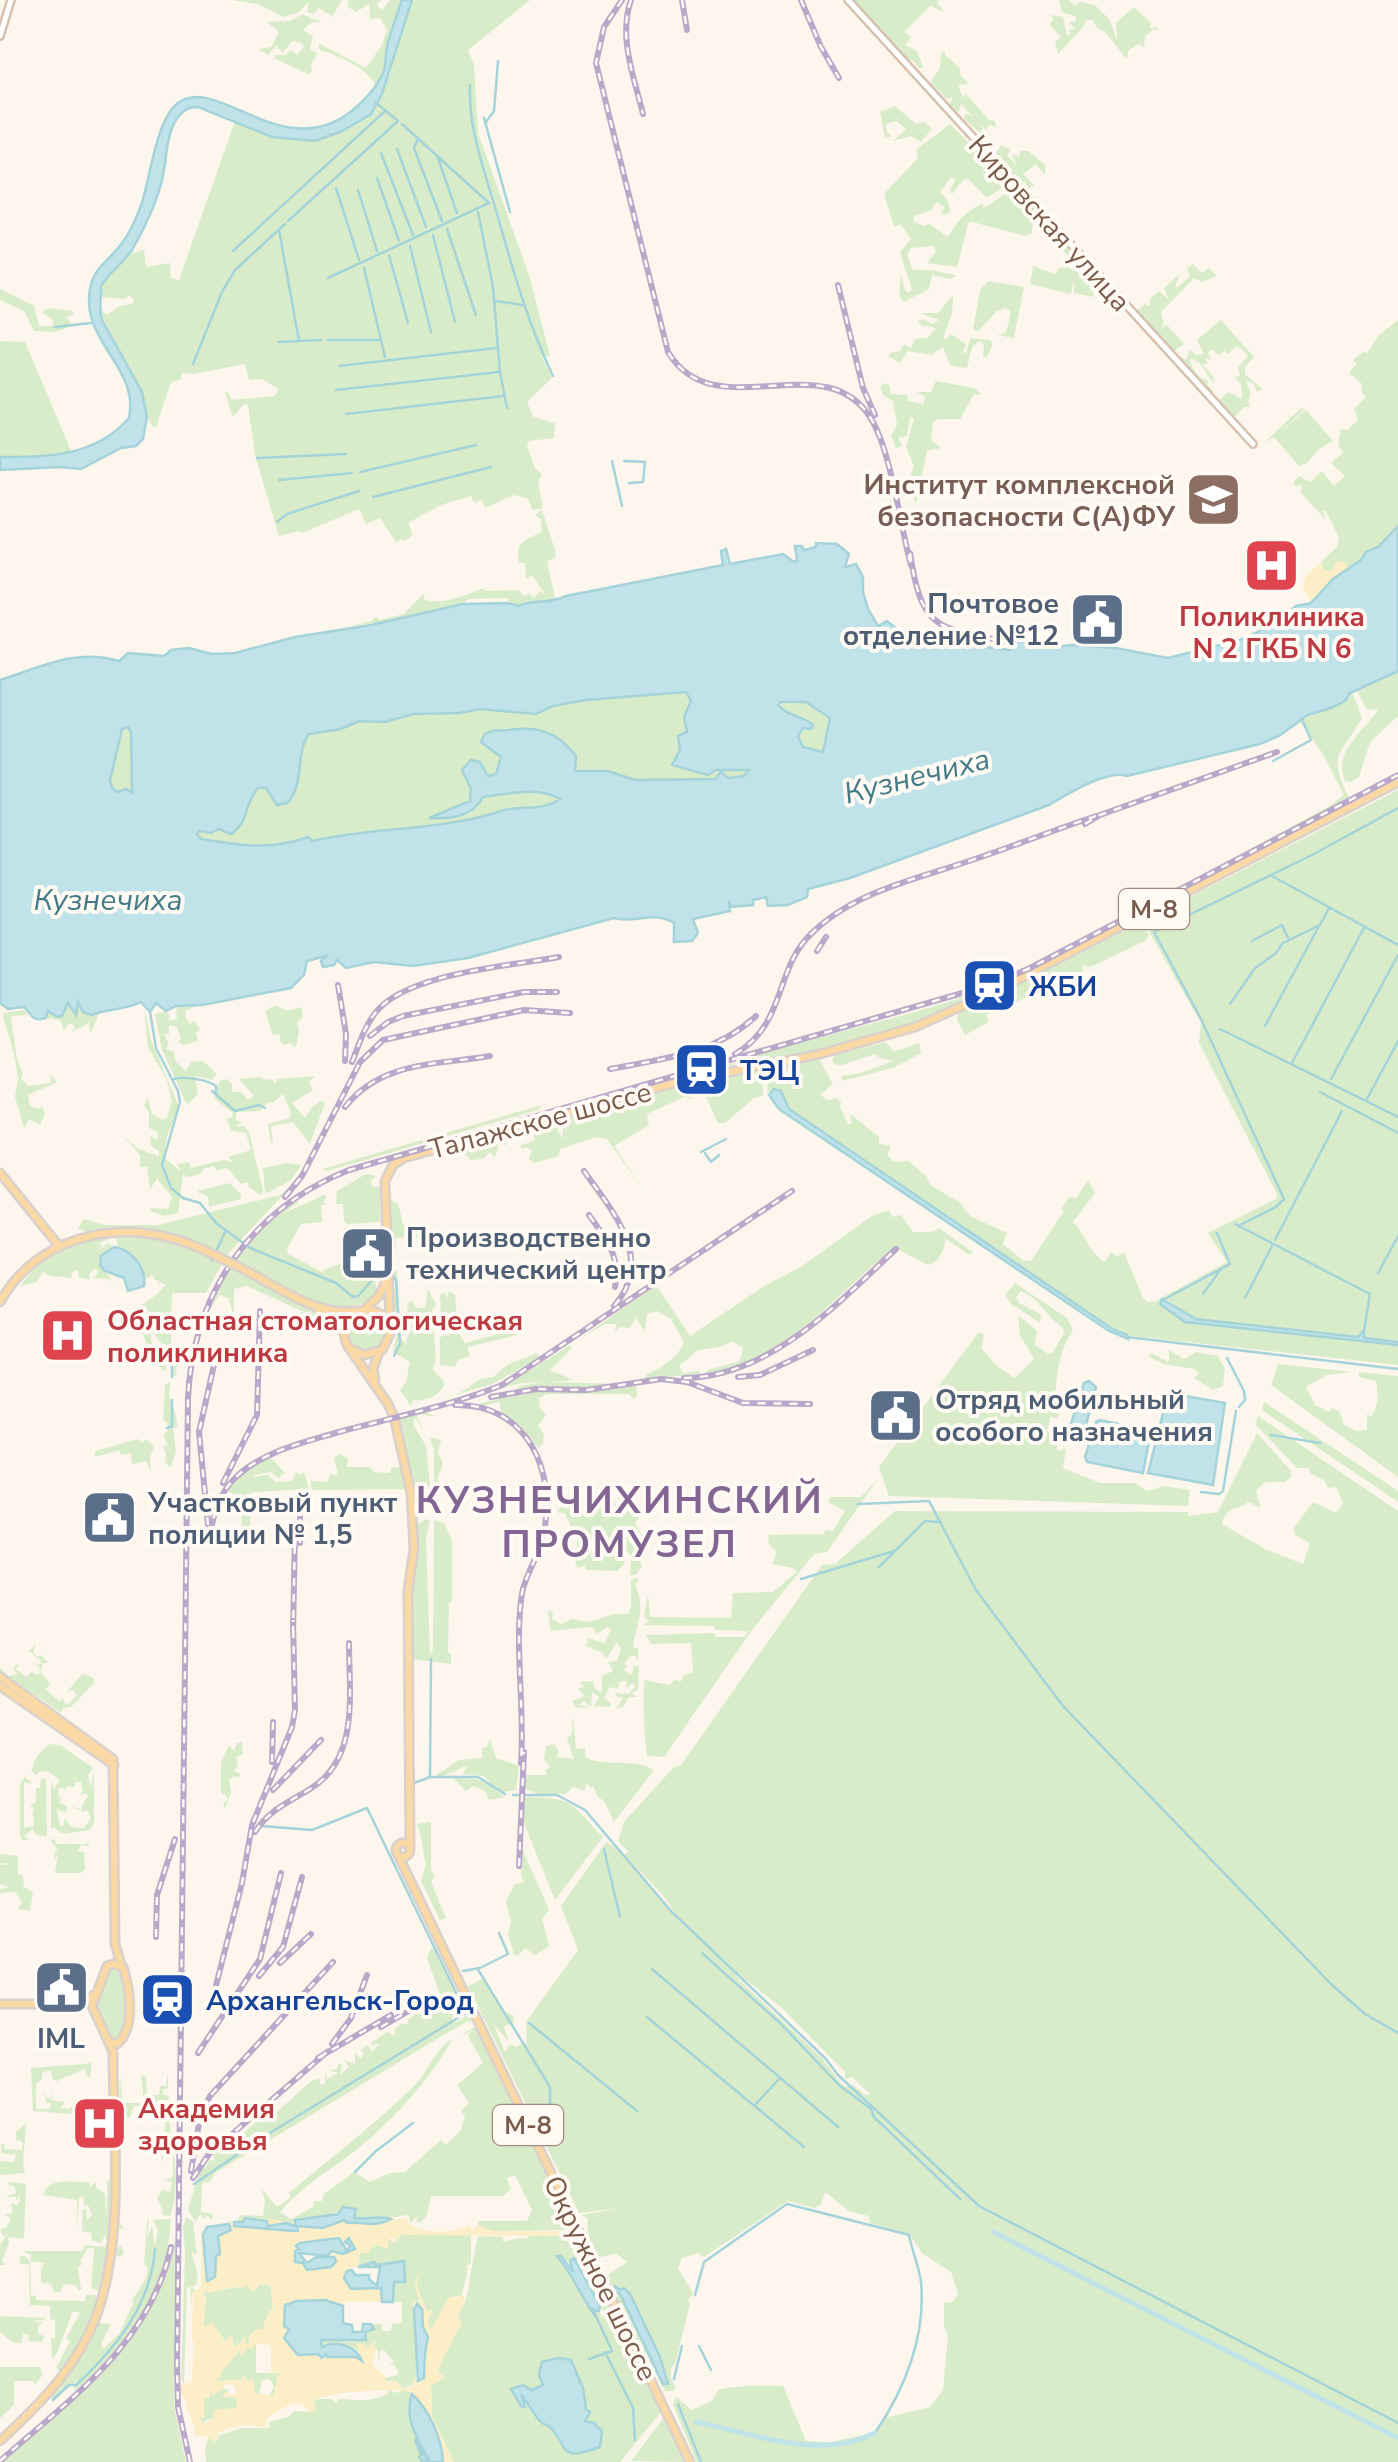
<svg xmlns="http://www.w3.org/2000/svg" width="1398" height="2462" viewBox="0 0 1398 2462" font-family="'Nunito Sans',sans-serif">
  <rect width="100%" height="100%" fill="#fdf6ec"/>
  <path fill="#d8ecc9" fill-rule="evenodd" d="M231,0H342L329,22L332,16L318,8L314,14L307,12L309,2L299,12L284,17L258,4Z
    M348,0H381L377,5L382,10L390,0H407L386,50L384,72L375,86C370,69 339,56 320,50L318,43L366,68L382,45L387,30L380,18L370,19L369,4L356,12L348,7Z
    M412,0H530L468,50L474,64L478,133L530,278L550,356L542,357L552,378L527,402L533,417L555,423L554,438L529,441L527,446L535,468L542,474L538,483L543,508L533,510L528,499L514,495L485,508L482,500L474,503L471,496L441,505L408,523L413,535L404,541L402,539L396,542L380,518L366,524L359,509L302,533L300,531L279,536L255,455L248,405L244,404L233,417L225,393L227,391L232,400L275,396L279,389L261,379L249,380L245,364L193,374L182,373L180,380L171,382L156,427H153L146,414L142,391L99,311L101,309L106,315L120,306L132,304L134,300L129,296L124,299L102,297L101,286C112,268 124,253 144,250L146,267L170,263L171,278L179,280L235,121L272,137L319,140L371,114L391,73L394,47Z
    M853,0H878L879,3V0H940L937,2L944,12L930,6L904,32L911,37L905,45L917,51L923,67L919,69L914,61L905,59Z
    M1059,0H1068L1075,6L1080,1L1096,6L1109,19L1117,40L1116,23L1134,7L1151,23L1150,28L1156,27L1159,31L1154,29L1145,36L1144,47L1138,44L1128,51L1127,59L1105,32L1098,29L1092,20H1086L1084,26L1058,54L1055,42L1061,37L1050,25L1053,19L1051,15L1063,17L1067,36L1071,34L1069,30L1075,29L1069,22L1076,21L1075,16L1062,12Z
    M302,14L321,22H312L303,30L313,36L310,49L317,54L311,64L312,72L308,74L274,58L275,55H286L291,50L297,55L304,47L302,43L292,41L283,53L276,46L268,55L258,49L271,47L279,32L267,22L291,21Z
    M945,51V55L959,67L961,76L969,84L958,85L963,98L966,94L989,120L995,121L996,127L990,125L986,130L980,124L983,132L980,133L964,119L965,113L973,117L961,104L959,112L948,107L953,97L947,99L930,83L940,68L941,54Z
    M895,106L916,124L925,122L932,129L921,142L910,136L893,141L906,129L896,121L885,124L887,132L892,136L885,138L880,112Z
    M950,124L1009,183L987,198L968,179H964L952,194L950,189L956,180L951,177L940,192L946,198L951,212L940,215L945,207L937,202L931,210L913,217L914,222L924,226L929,224L948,237C957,221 965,212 983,203V208C994,204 1001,194 1013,189L1034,210L1032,233L1025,236L969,221L957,267L927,263L936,252L934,246L911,248L907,255L913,270H932L957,276L950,279L932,275L929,289L903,302L899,295L901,275L905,290L908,293L912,290L900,252L911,239L901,225L894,226L884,194L918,158L916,150Z
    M1001,145L1011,150L1007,155L1017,167L1012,154L1019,157L1020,151H1028L1045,165V175L1036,164L1023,174L1034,185L1028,189L1024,180L1023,184C1013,172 1001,167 996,153Z
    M1067,246L1095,276L1093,297L1074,293V279L1071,294L1030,284L1033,266L1055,274L1059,268L1068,267L1073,271L1070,258L1063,250Z
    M1193,264L1202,273L1209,268L1217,276L1202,282L1194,278L1161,312L1164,324L1160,329L1167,325L1184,344L1173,352L1136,311L1145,304L1150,306V299L1159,291L1169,300L1164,288L1180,274L1175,287H1178L1190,276L1187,268Z
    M988,281L1024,287L1014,338L997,335L1006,333L1011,312L1006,308L997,311L978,331L973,329L980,290Z
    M0,289L34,306L39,326H52L54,321L42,312L48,308L72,311L74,315L66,317L73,326L54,332L34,331L24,311L0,300Z
    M953,295L952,314L943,338L947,339L951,334L966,344L963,352L966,354L970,338L990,340L993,344L987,357H983L984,344L979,341L972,347L967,368L950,365L943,347L931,355L908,351L900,363L888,356L890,353L900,351L904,344L911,348L915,339L927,338L936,328L921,325L918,321L923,319L932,324L939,320L920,313H938Z
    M1221,320L1254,357L1245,367V374L1262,389L1257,392L1253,383L1246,381L1251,394L1248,401L1250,407H1244L1235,417L1218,401L1229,392L1242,399L1241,384L1234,377L1240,376L1238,368L1248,355L1237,346L1228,354L1225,351L1218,355L1212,349L1208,352L1211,360L1205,358L1208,364H1202L1213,376L1214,384L1200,363L1190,358C1191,369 1199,379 1209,381L1207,385L1213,390L1214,397L1181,362V357L1186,360L1190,350L1196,355L1204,354L1197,340Z
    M1398,320V526L1378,547L1348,568L1338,561L1333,570H1323L1321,562L1337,547L1339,537L1326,511H1323L1325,519L1301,493L1302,485L1296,486L1293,483L1299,476L1310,482L1322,471L1334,486L1345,476L1331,463L1344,452L1338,446L1341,429L1347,430L1358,420L1354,409L1366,397L1361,392L1362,384L1349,373L1357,363L1353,360L1363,352L1367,353L1379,335Z
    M0,341L25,342L72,453L35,458L0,457Z
    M936,381L974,388L982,395L974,394L960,419H938L933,422L931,440L941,448L927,451L916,504L908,482L914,466L906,447L914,419L910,417L907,436L898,438L902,446L896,448L891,435L897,425L893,401L883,395L880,386L886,383L890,386V394L907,395L908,401L923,404L925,397L917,392H931Z
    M1302,407L1304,410L1276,436L1306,410L1333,441L1320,448L1306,464L1299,466L1274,437L1264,443Z
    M542,510L556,553L555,558L547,561L555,598L560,599C551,607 538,601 526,602L518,607L510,604L507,598L468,599L464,603L395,620L346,627L372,621L375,617L380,620L404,614L423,594L425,600C443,605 468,595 483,588L485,591L519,590L524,596L529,594L534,598L540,591L546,596L532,575L526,579L525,563H519C514,540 527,541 542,531L541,519L535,515Z
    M1398,671V716L1370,742L1359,777L1351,782L1345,781C1332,752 1365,730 1378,710L1366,709L1357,690Z
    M686,692L691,701L684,717L687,732L678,736L680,750L673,765L708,775L716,770H751L743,776L728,778L723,772L715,779L686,782L635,780L608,771H575L577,758C558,731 537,727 507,730C497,731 493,730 484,735L482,742L501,757L495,775L488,776L475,760H471L462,770L471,789L470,801L452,811L442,812L437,818L471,813L483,797C510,794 536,786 561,800C535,813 523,805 501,811C441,830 374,827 312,841L308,837C266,851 242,845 200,839L197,834L198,830L219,829L231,834L241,826L245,808L259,787L266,788L283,806C308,787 293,756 309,734L341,729L359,721L385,722L413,714L459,713L481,709L536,714L553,706L586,700Z
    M1352,692L1362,718C1340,757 1327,752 1349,798L1185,884L1328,807L1344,795L1323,754L1299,721L1345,701Z
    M781,701L806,702L830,718L823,752L803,747L798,736L812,723C801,717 790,715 780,708Z
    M129,727L134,777L132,793L118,792L110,784L122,729Z
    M1398,790V1342L1367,1338L1363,1332L1358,1337L1196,1319L1166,1299L1159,1302L1185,1322L1398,1345V1365L1123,1335L789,1109L779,1089L768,1092L767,1085L774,1068L819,1059L833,1084L820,1095L828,1100L837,1098L841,1102L840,1107L848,1124H852L849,1113L879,1137V1143L891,1146L887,1155L894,1162L908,1161L926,1176L930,1185L959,1202L970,1216L1007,1233L1003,1244L1024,1261H1031L1064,1211L1061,1209L1069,1197L1076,1198L1088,1180L1095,1193L1073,1222C1087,1236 1089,1253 1105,1262L1111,1252L1117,1257L1124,1252L1143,1298L1148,1302L1156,1301L1227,1262L1208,1233L1276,1199L1277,1194L1199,1043L1201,1023L1147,928L1145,920Z
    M1138,923L1144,926L1149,936L1145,941L1090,967L1083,965V971L1076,975L1003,1008L1007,998L1016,995V991L999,996L1000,991L1009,990Z
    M997,985L898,1029L826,1048L726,1066L723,1069L719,1068C809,1035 906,1020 997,985Z
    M988,999L999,1008L986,1015L989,1022L965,1035L957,1019L959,1012Z
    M78,1002L85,1014H99L90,1034L89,1023L70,1033L75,1029L74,1025L69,1023L64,1030L60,1020L46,1018L48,1011L61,1016L68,1003L73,1014L76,1013Z
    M187,1005L194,1008L186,1010L185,1017L189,1022L187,1025L194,1021L200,1030L196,1033L198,1041L184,1045L178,1042L181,1039L177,1027L169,1025V1034H164L169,1044L166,1049L174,1052L176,1062L186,1071L191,1062L203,1061L217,1074L212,1080L195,1076L198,1094L187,1105L162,1050L155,1014L166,1011L170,1017L166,1019L174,1020L177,1018L176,1008Z
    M275,1005L288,1011L301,1007L303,1017L297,1022L299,1031L296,1047L290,1043L284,1045L280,1041V1034L273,1035L265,1011Z
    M144,1007L151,1040L179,1107L167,1136L164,1157L181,1172L177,1164L189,1162L191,1168L224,1160L233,1162L228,1157L251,1150L246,1133L232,1131L226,1119L232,1117L233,1113L214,1098L220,1081L227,1079L232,1084V1092H241L248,1100L254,1096L239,1079L260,1077L266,1080L272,1079L276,1084L277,1079L315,1076L309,1082L313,1090L292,1103L305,1118L312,1107L321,1101L325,1103L310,1144L293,1122L271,1126L273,1144L271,1143L268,1124L290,1118L291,1112L283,1094L274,1102L267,1103L260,1111L236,1112V1120L242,1123L234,1126H244L249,1132L263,1191L260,1195L248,1186L249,1182L241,1184L227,1168L217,1171L214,1166L203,1169L201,1174L188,1177L183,1174L178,1213L163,1216L149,1210L151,1208L168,1209L172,1197L157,1179L150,1189L147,1167H140V1155L124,1137L139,1149L159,1156V1151L151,1146L150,1136L157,1140L158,1132L149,1128V1112L144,1105L148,1098L152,1114L162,1120L167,1118L172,1101L167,1080L148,1047Z
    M24,1010L27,1015L11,1016L17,1060L23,1073L21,1079L29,1086L51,1083V1075L57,1082L28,1095L30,1106L39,1109L42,1106L45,1114L40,1125L29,1119L24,1128L15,1097L18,1078L14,1053L3,1017L4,1013Z
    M886,1042L894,1052L919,1043L921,1053L893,1068L842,1081V1076L861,1073L893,1061L880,1058L875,1054L839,1066L832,1062L834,1055Z
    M758,1070L762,1076L763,1096L754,1098L725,1123H718L706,1097L707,1080Z
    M678,1086H688L692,1099L684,1097L647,1114L649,1125L614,1146L644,1191L607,1139L596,1137L560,1149L559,1156L534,1163L529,1159L532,1150L526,1147L522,1149L520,1146L535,1140L533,1133L514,1137L517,1131L551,1122L559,1124L558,1131L563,1139L562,1119L617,1103L622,1114V1102Z
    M538,1106L541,1107L538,1110L327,1171L322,1169Z
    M497,1134H504L508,1139L506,1145L499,1144L495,1158L490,1152L483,1159L471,1160L465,1155H455V1147Z
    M287,1163L301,1165L291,1180L268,1193L265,1191L263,1168Z
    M366,1174L377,1176L371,1180L373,1187H380V1222L348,1224L344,1221L343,1204H336L337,1191Z
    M296,1181L225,1257C178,1233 137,1221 85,1232L78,1228L84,1219L106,1225H158L280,1195Z
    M229,1183L241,1194V1199L209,1207L208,1197L197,1191Z
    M324,1195L327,1197L323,1202L327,1204L321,1205L322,1222L301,1224L287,1249L288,1254L322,1272C336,1260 364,1263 380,1269L382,1275L375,1280L377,1292C346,1334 265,1276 231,1259C242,1242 280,1202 300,1201L284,1213Z
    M391,1201L398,1203L403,1224H420L422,1237L396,1238L393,1269Z
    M889,1210L892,1217L901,1215L913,1232H931L939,1228L974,1253L968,1254L945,1238C946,1247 939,1263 928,1265L895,1248C835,1292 785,1366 705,1374L708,1370L740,1361L743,1348L732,1341L720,1347L698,1350L679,1366L683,1373L699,1371L700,1374L645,1379L647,1374C660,1369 679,1357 684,1342L671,1319L657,1311L647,1314L645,1332L636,1318L630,1328L620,1327L615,1331L616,1324H605L581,1338L656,1285L690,1336L764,1286L801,1267L872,1216Z
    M116,1236L158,1237L186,1245L223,1262L206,1293H172L171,1346L162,1344L151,1331V1341L161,1357L164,1351L168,1356L170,1353L171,1358L174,1355L177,1358L176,1377L172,1373V1359L167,1360L166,1371L161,1369L159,1361L154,1360L135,1316L145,1306L131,1312L155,1296L166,1285L161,1282L158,1285L159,1280L156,1281L152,1275L147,1279L133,1256L118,1246Z
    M107,1237L108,1240L99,1243L102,1246L98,1251L108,1243L113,1247L101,1256L100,1265L115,1284L109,1279L93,1278L99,1272L95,1268L89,1274L90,1280L78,1277L79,1273L76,1270L71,1273L72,1278L50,1276L43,1272L37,1282L21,1286C39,1255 74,1243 107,1237Z
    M227,1264L318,1313L326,1320L305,1313L335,1329L332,1331L294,1312H304L247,1286L234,1289V1315L228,1298L219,1295L209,1311L215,1293L223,1292L215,1291Z
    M393,1270L397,1271L401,1338L406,1344L409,1328L407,1303L412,1301L416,1308H425L428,1289L436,1304L432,1310L436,1359L433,1370L443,1380L444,1386C438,1397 423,1402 413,1400L411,1406L400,1390L406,1382L410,1362L393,1352C394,1343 398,1336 397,1327C396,1311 388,1301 396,1285L391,1274Z
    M1015,1283L1067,1318L1073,1330C1055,1357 1058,1380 1053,1409L1060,1415L1056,1419L1051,1416L1047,1431L1057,1442V1451L1066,1449L1063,1468L1100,1483H1136L1146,1491L1164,1486L1190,1490L1188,1506L889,1496L879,1467L978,1333L984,1334L982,1349L997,1366L1015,1378L1034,1359L1020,1335L1018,1315L1037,1331L1035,1345L1048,1354L1053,1352L1064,1333L1063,1328C1046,1316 1041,1300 1021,1291L1016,1297L1019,1303L1041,1314L1040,1323L1011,1304L1005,1295Z
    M449,1291L455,1295L458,1329L442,1334L440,1294L446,1293L447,1299Z
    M347 1332a20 20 0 1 1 40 0a20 20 0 1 1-40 0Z
    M517,1325V1335L467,1347L470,1356L457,1361L455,1367L440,1365V1337L458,1332L465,1343L509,1331L511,1327L514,1334L513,1327Z
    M570,1345L572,1348L550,1370L573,1380L551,1382L621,1384L576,1390H515L520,1386L543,1382L522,1383L487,1392L532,1369Z
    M1169,1350L1184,1359L1196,1352L1218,1356L1225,1369L1223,1386L1213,1390L1194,1378L1199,1374L1195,1369L1163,1364L1148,1356L1151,1353L1169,1362Z
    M537,1353L540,1357L493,1384L434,1401L460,1393L480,1379L493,1377L507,1365Z
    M1278,1364L1352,1372L1327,1375L1306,1387L1315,1405L1329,1412L1332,1408L1339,1411L1344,1425L1356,1431L1367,1430V1414L1371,1417C1379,1408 1378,1392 1376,1381L1359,1377V1372L1398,1376V1477L1271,1385Z
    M170,1382C171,1386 169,1390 169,1395C170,1406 178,1411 177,1427L173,1428L176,1452L170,1468L165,1461L166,1452L163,1447L168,1445L163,1436L170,1427L163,1419L165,1385Z
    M636,1385L637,1396L634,1399L629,1394H547L539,1398L540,1408L546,1415L538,1425L544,1435L543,1444L538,1448L520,1425L494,1410L501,1412L499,1402L482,1406L480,1403L544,1390L580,1392Z
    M1264,1402L1398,1491V1502L1262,1410Z
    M423,1411L435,1416L416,1414L424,1432L415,1417L413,1424L426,1446L430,1486L434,1484V1449L430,1439L433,1438L441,1440L438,1452L443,1464L437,1479L439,1488L424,1491L414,1484L397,1418Z
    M1258,1416L1398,1511V2462H697L673,2405L676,2397L692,2410L713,2400L718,2390C740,2385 760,2385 783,2386L806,2441L830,2442L873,2433L884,2418L930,2407L943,2390L948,2336L944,2327V2303L953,2302L958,2294L951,2272L922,2253L910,2235L870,2223L868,2216L849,2211L825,2192L821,2205L814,2208L788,2201L704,2257L698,2253L682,2258L678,2268L693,2293L688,2300L690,2304L675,2364L671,2368V2379L676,2387L672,2391H665L604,2277L627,2262L616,2253L597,2258L587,2241L588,2219L582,2215L620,2208L579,2213L468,1986L482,1979L504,2012L513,2015L514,2022L504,2027L509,2042L494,2025L505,2052L510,2044L517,2047L523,2042L527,2044L526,2022L578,1950L561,1906L606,1842C636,1857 651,1897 677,1916L663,1895L625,1856L628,1851L618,1841L624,1822L673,1768L681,1765L822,1565L835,1564L895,1511L1188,1512V1516L1218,1512L1257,1433L1291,1471V1477L1285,1482H1265L1256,1491L1261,1508L1248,1502C1239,1510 1225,1506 1222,1524L1265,1549L1303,1564L1310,1543L1295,1535L1294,1528L1313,1502L1336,1513L1343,1503L1336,1487L1328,1488L1324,1480L1311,1474L1308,1468H1297L1255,1424ZM732,1969L781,2007L845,2072V2079L852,2077L871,2095L864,2094L853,2085L844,2087L821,2057L740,1981ZM616,2291L630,2294L665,2369L668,2384H662L621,2296Z
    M138,1439L142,1443L146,1439L154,1446L150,1458L151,1472L146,1461L132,1464L131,1453L121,1455L119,1450L95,1457V1451Z
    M340,1454L348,1458L347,1467H369L374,1472L389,1473L392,1467H402L406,1489L312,1490L310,1481L328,1482L330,1474L338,1475L334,1458Z
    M268,1455L285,1473L278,1478L271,1472L254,1475L253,1477L268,1475L276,1482L292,1481L296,1472L301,1475L304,1472L309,1489L252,1492L249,1538L246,1541L241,1540L242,1500L226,1490L238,1476Z
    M878,1479L827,1552L814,1554L752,1630L664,1757L647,1756C644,1734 643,1704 644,1680L670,1685L674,1680L682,1681L683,1676L693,1672L691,1643L651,1644L646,1635L714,1633L716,1637H744L748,1631L716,1630L713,1626L643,1625L649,1621L644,1617L648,1594L650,1617L731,1618L733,1593L773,1592L797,1572L793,1568L772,1564L777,1552L769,1545L768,1535L824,1534L825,1530L833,1531L845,1511L828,1502L830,1497H861Z
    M588,1494L612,1496L622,1518L633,1503L629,1500L620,1502L617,1497H635L639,1518L635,1523L643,1537L638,1553L642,1567L635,1575H630L631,1556L627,1552L624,1564L617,1571L586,1570L585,1565L578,1568L575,1562L578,1535L573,1532L565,1513L557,1512L564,1503L563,1495H576L594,1504Z
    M427,1519L430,1521L426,1537L430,1655L433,1649L434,1520L444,1523L452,1540V1602L449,1603L448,1653L451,1654V1664L411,1659V1591L418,1551L417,1524Z
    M636,1578H639L635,1586C646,1601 637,1629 633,1644L634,1648H638V1661L635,1656H631L625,1662L627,1668L623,1670L632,1675L634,1666H639L638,1690L631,1693L638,1697H629L623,1707L616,1709L623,1698L616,1696V1693L628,1694L635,1687L632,1683L626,1689L627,1681H620L618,1689L610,1687L604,1697L611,1704L610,1707L594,1706L599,1697L592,1692L591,1707L584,1701L579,1705L589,1707L576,1708L572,1701L585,1696L578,1689L584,1687L580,1682L593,1681L594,1688L602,1692V1676L613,1671L608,1662L617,1661L621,1649L617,1642L606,1659L603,1653L584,1645L588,1644L587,1638L605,1643L611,1630L607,1627L597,1634L592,1627L551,1631L548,1611L553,1612L552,1619L561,1624L572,1619L589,1622L614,1614H628L631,1607V1580Z
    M36,1644L33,1653L38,1657L41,1655L49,1663H43L40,1672L51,1684L45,1689L59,1701L64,1698L63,1702L68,1705L77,1694L72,1690L67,1692L82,1674L92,1677L95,1682L71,1707L63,1708L61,1713L0,1671V1668L9,1676L17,1674L13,1668L19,1663L16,1669L26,1677L31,1672L39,1675L40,1668L34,1663L40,1665L41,1661L29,1651Z
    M573,1716L576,1749L585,1748V1757C604,1768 633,1757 654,1770L614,1822L605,1802L597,1796L593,1785L591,1788L586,1783L585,1791L573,1787L566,1794H537L524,1788L525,1775H546V1770L550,1767L544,1760L546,1746L555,1744L559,1753L555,1757L574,1759L567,1739L572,1733Z
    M490,1739L496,1758L519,1766L516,1790L503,1792L493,1787L504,1797L489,1800L485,1791L473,1786L466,1791L453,1778L477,1779L493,1786L484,1776L462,1774L469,1765L441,1777L436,1775L459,1760L482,1758V1748L487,1747Z
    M242,1742L243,1754L236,1757L238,1766L234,1771L240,1774L239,1778L234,1776L229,1780L231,1792L225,1809L223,1805L228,1798L221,1792V1763L229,1745L234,1751L237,1743Z
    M49,1744L60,1745L93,1768L88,1776L91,1788L94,1769V1823L90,1830L62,1834L54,1827L51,1829V1780L54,1789L60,1780L49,1772L39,1771L37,1775L31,1771L37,1756ZM75,1782H81L83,1792L79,1795L86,1793L88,1796L80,1809L70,1806L78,1810L80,1809L82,1806L81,1812L88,1811L91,1818L84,1828L71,1827L65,1818L63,1826H60L57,1810L65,1812L68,1807L59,1802L63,1795L59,1798L58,1788H63L65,1791L67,1787L64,1786L75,1787Z
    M25,1777L33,1784L24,1782V1828L34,1826V1814L31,1821L34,1808L30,1806L36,1802V1788H40L41,1778L46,1779L47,1836L36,1835L33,1829L24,1836L28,1840H22L20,1834V1784Z
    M522,1797C575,1798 567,1800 603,1837L555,1900L523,1821Z
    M431,1822V1869L435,1877L431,1882L446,1918L440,1920L421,1881L426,1864C422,1853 423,1833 416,1824Z
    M54,1838L56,1844H86L89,1840L88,1846L82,1845L77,1851L84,1852L85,1869L81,1873H55L58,1853L55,1859L54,1853L58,1850L51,1841Z
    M522,1848L549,1910L542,1919L549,1946L535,1955L525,1948L518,1956L514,1954L508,1935L511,1922L506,1901L515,1884L524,1882L521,1874Z
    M0,1854L18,1856V1874L23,1876L24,1887L33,1892L30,1911L18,1909L22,1902L15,1892L0,1893V1889L9,1887L0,1884V1865L13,1864L0,1863Z
    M431,1948L435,1950L463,2008L459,2007L458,2012L452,2016L453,2022H458L468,2014L472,2023L468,2021L447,2033L215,2173L210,2182L202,2183L201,2212L212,2214L213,2218L211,2220L207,2215L204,2219L200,2214L196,2222L188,2210L201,2166L206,2167L210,2159L215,2161L213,2154L231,2142L238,2147L237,2139L260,2118L279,2110L311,2081L320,2078V2084H325V2073L327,2079L338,2073L329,2070L337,2069L339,2063L342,2065L340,2075L349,2067L344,2060L355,2064V2052L361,2059L364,2053L360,2050L368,2045L372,2052L380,2043L371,2046V2043L387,2032L395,2036V2029L401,2024H407L409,2018L419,2013L425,2017L442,2000L427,1958Z
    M111,1966H120C126,1985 128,2020 120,2039L115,2040L110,2038L94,2004Z
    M474,2027L479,2031L573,2226L570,2230L493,2231L478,2226V2221H527L532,2210L515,2175L507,2178L511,2189L503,2196H431L427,2215L420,2223L416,2221L418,2215L410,2224L409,2215C396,2217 364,2221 354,2218L356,2211L343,2207L339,2214L336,2212L318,2219L304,2218L303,2222L295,2221V2225L246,2217L243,2222L236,2220L242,2215L263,2216L265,2201L262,2189L277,2207L291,2197L289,2193C333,2156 373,2126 414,2086C429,2071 434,2050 452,2039C431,2081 377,2138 333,2167C314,2179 295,2195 280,2212L291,2219L313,2207L314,2201H322L324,2194L354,2172L370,2182L390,2173L405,2172L441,2140L446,2145L461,2130L465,2116L461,2111L469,2103L457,2085L483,2063L468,2036L473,2030L457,2038Z
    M92,2059L90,2078L86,2075L85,2069L59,2080L56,2086L58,2081L52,2079L51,2070L42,2073V2079L36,2084V2109H50L51,2103H46L44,2091L47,2098H51L53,2091L52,2099L49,2100L65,2102L60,2108L70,2109L74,2102L71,2114L33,2111L31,2068L84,2064L91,2063Z
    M168,2073V2088L163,2090V2095L169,2096L168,2103L165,2102L164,2107L134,2106L130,2118L118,2117L117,2076L119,2112L121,2074L122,2103H144L141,2075L146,2077L147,2095H159L160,2086H166Z
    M167,2108C172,2139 182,2184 170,2216L162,2215L163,2210L157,2198L162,2190L170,2192L172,2182L164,2180L172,2178L173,2174V2143L169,2137L161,2165Z
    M26,2123L23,2164L25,2173L0,2175V2161L14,2162L16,2155L1,2153V2144H5L4,2149L22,2150L23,2142L16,2140V2132Z
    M111,2180L109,2240H106V2235L100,2243L92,2240L91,2233L82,2231L83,2209H86L87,2220L92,2215L88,2205L84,2206L83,2196L79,2198L77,2231V2200L43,2195C49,2176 72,2183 89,2182L90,2187L96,2182V2187L105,2194L107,2220V2181Z
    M11,2182L26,2184L24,2239L8,2237L9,2243L2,2261L5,2265H0V2245L8,2233L3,2237L0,2229L6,2228L11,2219L5,2215L13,2213L11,2203L17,2205L20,2202L19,2194L17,2201L16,2197H5L16,2193L15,2187L6,2184Z
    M186,2218L193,2221L197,2255L192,2252C192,2262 201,2269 196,2285L191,2287L197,2291L192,2292L191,2312L190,2286L187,2288L184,2385L181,2378L185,2254L183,2227Z
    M117,2219L118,2226L122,2225L124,2230L119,2228L114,2249L121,2246L124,2254L119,2257L114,2252L107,2296L99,2323L111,2324L101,2344L103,2349L119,2334L133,2304L132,2300L146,2279L148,2266L144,2264L147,2220L149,2219L147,2241L152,2224L155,2247L158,2230L153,2220L171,2219C168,2290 127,2344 75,2391L73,2387L78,2380L52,2400L51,2396L98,2319Z
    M471,2234V2262L466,2267L468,2269L462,2295L448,2298L433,2330L429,2328L427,2320L432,2310L427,2314L419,2297V2303L413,2301L417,2356L415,2383L404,2389L412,2394C403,2419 418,2441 430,2462L420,2450L419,2457L423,2462H206L205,2449L209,2437L216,2442L220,2435L242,2428H268L272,2426H268L269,2422L288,2417L295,2411L311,2412L315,2406L312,2402L316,2399H332L335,2403L340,2399C355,2400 375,2403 389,2392L387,2390L396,2393L404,2389L396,2381H386L385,2378L398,2375V2371L394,2365L389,2366L394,2362L384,2350L380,2351L379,2366L378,2351L373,2345L377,2340L366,2348L363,2343L357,2344L361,2349L358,2351L351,2346L350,2350L331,2344L321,2348L318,2339L352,2342L367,2339L364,2334L374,2329L371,2324H382V2331H391L392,2324L402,2323V2302H393L394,2282H405V2262L377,2265L373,2262L358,2267L356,2263L361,2260L358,2259L360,2253H370V2249L377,2245L388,2249V2239L395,2243L401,2235Z
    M554,2234L576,2236L581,2243L661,2412L620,2462H454L432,2417L431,2386L445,2377L439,2372V2365L462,2322L457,2319L466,2299L477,2239L479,2236L503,2237V2242C510,2240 519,2237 527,2239L530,2235ZM558,2255L562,2256L566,2262L574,2259L603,2311V2319L588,2294L595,2315C577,2296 573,2275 558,2255ZM558,2358L570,2360C579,2377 581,2398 590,2413L585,2421L592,2422L602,2431L600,2447C560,2462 567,2447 552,2429C549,2425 543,2424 539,2420C533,2412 528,2402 521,2394L525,2405L521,2406L511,2389L525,2386L532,2390L543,2385L539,2375L542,2362Z
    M175,2239L174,2407L186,2462H3C79,2393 153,2346 175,2239Z
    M106,2244L108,2245L100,2292L91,2288L94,2248H88L80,2261L82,2264L78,2267L81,2289L78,2291L76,2285L64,2284L60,2292H54L51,2284L41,2282V2269L45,2263L30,2261L31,2255L22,2251H83L84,2245L105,2247Z
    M20,2256H25L30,2262L31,2295L36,2296V2300L85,2301L86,2295H96V2299L100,2294L90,2325L62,2373L56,2368L70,2341L66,2338L80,2313L73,2311L57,2353L52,2359L51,2338H55V2320L50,2319V2306L30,2305L29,2264H20Z
    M260,2284L271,2286L273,2311L270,2310L262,2330L250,2334L249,2343L245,2344V2336L238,2347H234L232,2336L225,2341L212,2323L203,2327L206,2298L202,2290L209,2292L246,2285L253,2292Z
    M45,2312V2320L31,2321L43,2322L38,2327V2334L44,2336L42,2342L29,2341L28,2334H23L22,2343H14L0,2332V2316L44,2318Z
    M256,2344V2373H281L273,2396H269L274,2387L270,2379L262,2380L259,2395L255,2392L253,2379L245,2381L246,2376L241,2380L214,2381L221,2377V2372L240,2350L241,2355L247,2348Z
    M0,2367H40L43,2374L35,2385L33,2381H14V2405L0,2418Z
    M211,2386L212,2393L220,2388L229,2389L223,2397L236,2398L238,2408L214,2410L213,2418L205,2421L204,2425L198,2416L204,2418V2398L210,2396Z
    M663,2419L687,2462L631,2461Z"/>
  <path fill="#fcefc7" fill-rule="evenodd" d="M1337,561L1344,562L1348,568L1311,603L1303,587L1306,576L1321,562L1323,570H1333Z
    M391,2215L394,2219H408V2223C421,2233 450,2235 469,2225L472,2231L478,2225L493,2231H568L570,2236L406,2235H400L394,2243V2239L389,2238L388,2249L377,2245L370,2249V2253H360L358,2267H352L344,2278L351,2289L381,2287L382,2302H344L343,2306L338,2307C319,2301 300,2295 284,2308L289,2328L284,2337L298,2355L313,2353L320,2357L327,2354L328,2357L362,2359L356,2344L363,2343L366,2348L377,2340L373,2345L376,2349L372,2364L385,2376L387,2383L395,2381L404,2389L412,2386L415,2376L416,2380L424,2378C424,2364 424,2351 428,2337L423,2327L420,2306L417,2304L414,2308V2300L420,2303L415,2286L417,2276L419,2274C413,2291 424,2297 427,2312L431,2309L433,2313L427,2320L431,2330L448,2298L465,2296L458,2319L462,2322L439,2366V2372L444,2377L431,2386L432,2417L454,2462H443C443,2440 429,2405 409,2391C379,2390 343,2390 313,2400L316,2408L310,2413L303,2405L293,2403L269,2416L265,2428C251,2423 234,2426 219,2432L216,2442L205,2436H194L195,2429L186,2407L189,2406L181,2393V2384L185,2385L186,2380L190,2384L192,2379L194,2342L192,2341L193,2292L201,2288V2231C214,2229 226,2219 243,2222L246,2217C257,2219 267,2218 276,2220C302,2224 319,2233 344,2220L352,2224L355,2221L377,2225L382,2221L384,2224ZM336,2238L345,2241L349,2238V2243L355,2248L342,2255L326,2250L335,2256L331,2267L307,2270L303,2263L295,2261V2251L299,2249L297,2246L300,2243ZM259,2284L271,2286L273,2311H269L262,2330L257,2329L251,2334L249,2343L245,2344V2335L242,2342L233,2347L232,2336L225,2341L212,2323L203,2326L206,2298L202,2290L209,2293L235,2286L239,2289L246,2285L253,2292ZM256,2344L271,2345V2374L276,2371L281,2373L277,2377L273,2396L255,2393L253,2379L245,2381L246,2375L241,2380L215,2381L221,2377V2372L240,2350L241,2355L247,2348L251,2349ZM231,2384L235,2387L236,2393L230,2396L228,2391L222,2396L236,2398L237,2408L214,2410L213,2418L204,2424L198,2416L204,2418V2399L210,2397V2386L212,2395L223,2389L224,2385Z"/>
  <path fill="#bfe3e8" stroke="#a5d3da" stroke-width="2.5" fill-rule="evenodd" d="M402,0H412L382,94L371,114L342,131L315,141L272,137L198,107C189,107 184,109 178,117C167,132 167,152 164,170C160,196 145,227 132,250C125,261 110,271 101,286C102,297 98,308 102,320L142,392L147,417L143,439L136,446L121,448L81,469L60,467L0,470V457C47,457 95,457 129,418C140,365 77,341 91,284C95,269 109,259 118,248C127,238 136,220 140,208C150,183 155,120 178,103C217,74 281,163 349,113C363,102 376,89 383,73C387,64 385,52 388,43C392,29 397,14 402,0Z
    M1398,526V671L1350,693L1345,701L1331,708L1308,715L1279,736L1260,744L1127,776C1108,769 1066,795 1049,805L850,878L808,889L807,897L788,905L768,906L766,897L753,900V905L731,907L729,901L730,911L693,919L698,933L692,941L674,942V923C652,910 635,924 614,918L468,958L413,966L374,962L346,968L337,960L334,965L323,967L321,961L326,956L307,961L304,975L291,988L202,1005L176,1006L166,1011L156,1003L150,1012L141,1002C127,1010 108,1008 91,1015L83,1012L78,1002L76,1015L68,1003L62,1016L57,1017L48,1011L46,1018C32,1022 32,1015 24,1007L8,1009L0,1003V680C41,667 76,648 119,661L128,653L164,656L171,650L189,648L212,654L235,653L295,637L371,625L463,604L507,603L519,606C533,599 547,605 566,596L723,565L721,551L726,549L730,564L783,554L794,562L797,560L795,546H802L804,550L816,547V543L837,544L849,554L845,567L856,564L863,577V592L868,609L878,626L887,621L908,638L1010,650L1019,641L1055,647L1072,645L1116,648L1168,658L1240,640L1260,631L1269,620L1282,618L1296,606L1311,603L1333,579L1361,560L1366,552L1378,547ZM686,692L691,701L684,717L687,732L678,736L680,750L672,765L708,775L716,770H749L744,776L728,778L721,772L715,779L635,780L608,771H575L576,756C557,731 537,726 508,730C498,731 493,729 484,735L481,742L501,757L496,774L488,776L480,762L471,760L462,770L471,789L470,801L429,818C449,819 472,818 483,797C510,794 536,786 560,799C538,813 523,804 501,811C441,831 373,827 312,841L308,837C270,851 239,845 201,839L197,834L199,831L211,833L219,829L231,834C250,821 243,805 258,788H266L277,805L287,803C306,783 294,755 309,734L341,729L359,721L385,722L413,714L459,713L481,709L536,714L553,706L586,700ZM781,702H806L830,718L823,752L803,747L798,736L803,728L811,729L813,725C802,715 788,717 778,705ZM128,727L131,732L132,793L126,789L118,792L112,788L110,781L122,729Z
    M774,1089L781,1091L789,1109L1114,1330L1127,1335L1128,1339L1109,1331L779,1109L769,1095Z
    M114,1247C131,1249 147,1268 144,1286L128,1291L124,1278L105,1271L100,1265L101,1256Z
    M1162,1299L1196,1319L1358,1337L1363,1331L1365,1338L1398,1342V1345L1185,1322L1160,1304Z
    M1089,1381L1096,1387L1083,1437L1078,1438L1069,1430L1084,1383Z
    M1168,1393L1225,1403L1213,1485L1148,1473Z
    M1100,1420L1151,1431L1143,1473L1087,1462L1085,1457L1096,1422Z
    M343,2207L356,2209L354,2218C365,2220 379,2215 391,2219C376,2228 361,2221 347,2223L344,2220L323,2228L297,2226L298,2231H294L234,2226V2222H243L245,2218L267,2221L268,2226L286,2223L296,2226L295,2220L338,2214Z
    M229,2224L231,2230L218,2236L220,2254L216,2256L215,2277L207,2281L203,2235L207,2227Z
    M339,2238L347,2251L350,2246L345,2242L349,2238L355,2249L343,2254L331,2251L328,2256L299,2253L307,2263L316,2257H334L336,2261L331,2267L307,2270L303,2263L295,2262V2251L299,2249L296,2246L300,2243Z
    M557,2256H561L573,2272L570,2261L574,2258L600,2306L599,2311L593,2309L596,2317C580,2296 574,2276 557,2256Z
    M404,2261L405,2282H394L393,2302H382L381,2288L351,2289L344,2278L347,2271L352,2270L355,2275H369V2279L377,2286L380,2267H358L374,2262L377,2265Z
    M615,2286L621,2290L624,2288L630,2294L660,2357L668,2384H663L621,2296L618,2292L614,2293Z
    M325,2300L343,2306V2323L352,2325L353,2332H362L363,2324H371L374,2329L365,2332L366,2340H321L322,2347C335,2340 356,2345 362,2361L356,2357H327L326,2354L322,2358L318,2354L298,2355L284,2338L289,2329L284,2326L285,2305L297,2301Z
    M417,2304L422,2309L423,2327L428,2337C425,2348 424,2368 424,2378L418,2381L414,2309Z
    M558,2358L571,2360L583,2388L586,2409L590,2412L585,2421L594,2423L602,2431L600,2447C559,2462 569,2449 552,2429C549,2425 543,2425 539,2420C533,2412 527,2402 521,2394L525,2407L521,2406L511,2389L523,2385L532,2390L543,2385L539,2375L542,2362Z
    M412,2394C430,2411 442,2439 443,2462H430L427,2456V2462H423L419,2457L421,2455L415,2439L424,2455H426C416,2436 404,2418 412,2394Z"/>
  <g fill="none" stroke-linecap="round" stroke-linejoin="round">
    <path stroke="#a5d3da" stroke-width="2.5" d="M470,85C468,129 485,172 497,214C513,270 528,324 553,376
      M484,118L510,212
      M486,122L494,111L498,61
      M418,139L414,148L442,221
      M397,149L426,227
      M381,153L413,235
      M438,158L457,213
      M377,178L399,241
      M336,188L359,260
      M358,190L377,251
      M478,212L493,287L500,372L507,408
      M288,221L398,121L375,102
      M447,229L476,315
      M279,230L299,341
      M433,235L455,322
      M410,246L431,332
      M233,251L385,111
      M389,255L408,323
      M364,268L385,357
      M328,278L489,203L402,124
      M496,301L522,305
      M55,327L91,323
      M328,340H379
      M279,342L321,340
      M193,364L222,292L235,270L285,224
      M339,366L496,348
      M336,390L499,372
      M346,414L503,396
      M257,458L346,454
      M612,461L622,506
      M624,461L645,462L643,482L629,483
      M360,472L476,445
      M279,480L352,473
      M373,497L491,467
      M277,522L287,514L359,491
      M1273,761L1311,740L1302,719
      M1272,876L1398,945
      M1252,941L1282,925L1288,938
      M1230,1004L1255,968L1275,954L1283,943L1320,925L1329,908
      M150,1012L156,1048L178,1091L180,1102L162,1165L171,1188L183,1198L200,1203L216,1223L250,1248L336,1283L353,1297L358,1296L376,1276L384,1273
      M1265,1026L1319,926
      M1220,1029L1398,1117
      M1292,1063L1365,926
      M1331,1079L1398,955
      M172,1080C182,1075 208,1080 216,1086V1095
      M212,1091L235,1111L259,1105L265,1108
      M1320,1092L1398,1133
      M1367,1099L1398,1041
      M701,1152L726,1139
      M705,1153L711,1162L719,1155
      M1235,1224L1370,1294L1364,1331
      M1238,1226L1276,1207L1284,1199L1201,1019L1154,932L1312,855L1398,808
      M1275,1240L1342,1111
      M212,1261L225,1232
      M1378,1273L1398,1236
      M392,1274L396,1280L400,1344L394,1356
      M1203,1294L1220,1270
      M1245,1298L1272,1246
      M1165,1299L1230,1264L1217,1233
      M1127,1337L1398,1369
      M172,1355V1377
      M1227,1358L1244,1391L1245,1400L1239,1407
      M167,1428L172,1426V1400
      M1271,1435L1320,1443
      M1201,1492L1219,1494L1223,1491L1236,1411
      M858,1504L929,1501L976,1590L1063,1706L1332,1985L1365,2014L1398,2033
      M879,1567L925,1521L938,1522
      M801,1579L894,1551
      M430,1776L431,1659
      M414,1783L430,1777H478L505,1794
      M513,1795H557L585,1810L671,1911L826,2059L838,2075L979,2206L1398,2423
      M604,1849L620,1917
      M702,1953L780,2023L839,2085L871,2109L874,2117L960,2199
      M477,1968L550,2087V2123
      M652,1969L838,2127
      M463,1971L480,1968L508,1954L499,1933
      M647,2017L804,2147
      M529,2023L637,2111
      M755,2105L780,2078
      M355,2172L376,2151L413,2123
      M194,2184L260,2139L466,2013L367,1808L312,1830L262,1826
      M695,2295L704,2262L787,2204L909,2235C912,2251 919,2267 921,2282C926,2336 905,2389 875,2433
      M699,2346L711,2370
      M605,2352L633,2408L635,2440
      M589,2359L612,2351L596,2316
      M674,2379L682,2346
      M53,2400L69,2385H76C116,2348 151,2305 155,2249
      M678,2404L701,2462"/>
    <path stroke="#bfe3e8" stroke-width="5" d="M993,2232L1398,2438
      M696,2422C755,2434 818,2461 875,2433"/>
    <defs>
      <path id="secondary" d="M848,0L1253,444
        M0,36L11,0"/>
      <path id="primary" d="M0,1173L59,1246
        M239,1267C272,1283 315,1316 353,1311
        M0,1302C41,1229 133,1216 204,1250
        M367,1307L379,1296L388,1277
        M319,1310L343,1332
        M390,1327L385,1181L393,1165L404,1158L674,1083L820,1054L915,1027L994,992L1398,782
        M349,1348L364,1355L382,1350L390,1334L385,1317C362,1299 336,1318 347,1345L388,1404L394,1417L411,1493L414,1548L408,1591L410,1847
        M375,1381L373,1369L378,1355
        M0,1677L113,1759L115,1944L121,1965
        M0,1686L114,1765
        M396 1850a7 7 0 1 1 14 0a7 7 0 1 1-14 0Z
        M398,1855L690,2462
        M112,1964L123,1967C130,1989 136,2028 117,2044L108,2041L92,2006L107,1966Z
        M0,2004H82L94,1995
        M0,2441C39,2405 79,2365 97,2314C125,2236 113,2133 113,2052L108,2041"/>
    </defs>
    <use href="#secondary" stroke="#d6c0b0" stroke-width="10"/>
    <use href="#primary" stroke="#dad1cd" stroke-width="11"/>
    <use href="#secondary" stroke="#fff" stroke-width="5"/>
    <use href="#primary" stroke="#fbd9a5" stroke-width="6"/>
    <defs>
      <path id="rail" d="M622,0L604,27L596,63L668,352C715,431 828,340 873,422C892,457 900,525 911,565
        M631,0C618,37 634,77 643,114
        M682,0L687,30
        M801,0L821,47L839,78
        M838,285L863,388L875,415
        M910,553C921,626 934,629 1004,641
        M1085,824L1100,815L1277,752
        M817,951L826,937
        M338,985L346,1034L345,1061
        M370,1036L388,1022L403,1016L524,992H557
        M735,1054C787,1024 774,968 812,933C855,891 917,879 972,860C1014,846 1054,830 1096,816
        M352,1062C359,1045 364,1027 376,1012C407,973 510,966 559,957
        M610,1069C662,1059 716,1054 756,1016
        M345,1107C381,1061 436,1065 490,1056
        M584,1171C612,1211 656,1259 614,1306
        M285,1197L302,1176L360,1062L383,1040L524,1010L570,1013
        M589,1215C606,1239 621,1256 615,1287
        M738,1377L760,1375L813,1350
        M684,1378C770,1377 837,1304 896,1249
        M491,1397L536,1389L587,1390L661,1379L687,1382L743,1403L810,1404
        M455,1405C527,1403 558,1472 543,1536C539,1556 526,1573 522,1593C514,1644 525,1710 521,1763
        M223,1483L257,1415L260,1311
        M208,1525L199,1432L218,1347
        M210,1534C214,1513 219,1494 235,1478C263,1451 302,1443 339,1432C394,1417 450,1406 502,1385L792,1191
        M300,1543V1503
        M293,1634L295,1532
        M272,1762L273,1722
        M273,1790L321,1740
        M255,1832C269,1810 289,1802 310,1789C360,1759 349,1693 349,1643
        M519,1866L524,1752
        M156,1937L157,1895L175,1839
        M280,1963L311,1934
        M259,1976L283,1947L302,1877
        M210,2009L242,1883L252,1825L292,1727L295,1710L293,1620
        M381,2027L412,2009
        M332,2044L351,2018L367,1975
        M198,2053L260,1959L281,1873
        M318,2058L391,2015
        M191,2171L200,2117L210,2096L333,1962
        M193,2178L209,2154L327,2052
        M0,2461C70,2399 150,2344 171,2247
        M190,2462L178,2407L177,2364L188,1398C193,1293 251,1209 349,1170L990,985L1030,968L1398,775"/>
    </defs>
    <use href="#rail" stroke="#b9a8c9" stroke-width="6"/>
    <use href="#rail" stroke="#fffaf3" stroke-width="2.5" stroke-dasharray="8" stroke-linecap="butt"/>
    <defs>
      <path id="primary-bridge" d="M204,1250L239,1267"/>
    </defs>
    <use href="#primary-bridge" stroke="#dad1cd" stroke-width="11" stroke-linecap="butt"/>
    <use href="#primary-bridge" stroke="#fbd9a5" stroke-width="6"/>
  </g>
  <defs>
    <symbol id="university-square" viewBox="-11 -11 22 22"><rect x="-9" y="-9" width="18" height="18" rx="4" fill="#8d6e63" stroke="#fffaf3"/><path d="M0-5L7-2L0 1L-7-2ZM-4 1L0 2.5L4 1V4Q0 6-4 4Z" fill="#fff"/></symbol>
    <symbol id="hospital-square" viewBox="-11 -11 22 22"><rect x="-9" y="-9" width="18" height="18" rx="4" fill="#e0444e" stroke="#fffaf3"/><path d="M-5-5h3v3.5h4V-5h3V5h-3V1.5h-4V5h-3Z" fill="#fff"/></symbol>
    <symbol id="civic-square" viewBox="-11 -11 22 22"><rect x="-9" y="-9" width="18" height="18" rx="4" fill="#5c6f8a" stroke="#fffaf3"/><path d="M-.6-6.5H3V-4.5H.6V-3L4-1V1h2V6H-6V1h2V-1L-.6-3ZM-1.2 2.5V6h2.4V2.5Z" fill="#fff"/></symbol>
    <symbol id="station-square" viewBox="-11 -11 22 22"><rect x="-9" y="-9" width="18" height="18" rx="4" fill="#1a4fb4" stroke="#fffaf3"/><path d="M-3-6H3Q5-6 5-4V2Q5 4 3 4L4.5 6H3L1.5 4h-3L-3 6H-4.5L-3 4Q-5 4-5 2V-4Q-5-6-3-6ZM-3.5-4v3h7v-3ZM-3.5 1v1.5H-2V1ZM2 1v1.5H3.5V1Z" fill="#fff"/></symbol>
  </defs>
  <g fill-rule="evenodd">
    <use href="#university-square" x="1182" y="468" width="63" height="63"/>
    <use href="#hospital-square" x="1240" y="534" width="63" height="63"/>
    <use href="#civic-square" x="1066" y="588" width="63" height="63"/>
    <use href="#station-square" x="958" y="954" width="63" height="63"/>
    <use href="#station-square" x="670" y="1038" width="63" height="63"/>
    <use href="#civic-square" x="336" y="1222" width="63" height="63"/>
    <use href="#hospital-square" x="36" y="1304" width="63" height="63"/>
    <use href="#civic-square" x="864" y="1384" width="63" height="63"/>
    <use href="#civic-square" x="78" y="1486" width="63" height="63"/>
    <use href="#civic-square" x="30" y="1956" width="63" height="63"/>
    <use href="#station-square" x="136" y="1968" width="63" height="63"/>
    <use href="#hospital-square" x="68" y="2092" width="63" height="63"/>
  </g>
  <g text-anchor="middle" stroke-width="8" stroke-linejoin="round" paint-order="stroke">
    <g fill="#fffaf3" stroke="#a28b7f" stroke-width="2.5">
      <rect x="1119" y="889" width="70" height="40" rx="8"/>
      <rect x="493" y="2105" width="70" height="40" rx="8"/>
    </g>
    <g font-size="25" font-weight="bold" fill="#7a5c4d">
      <text x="1154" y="918">М-8</text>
      <text x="528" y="2134">М-8</text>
    </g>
    <g font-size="28" fill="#7a5c4d" stroke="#fffaf3">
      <text transform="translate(1050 223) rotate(48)" y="10">Кировская улица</text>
      <text transform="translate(540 1120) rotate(-15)" y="10">Талажское шоссе</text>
      <text transform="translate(601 2278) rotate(64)" y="10">Окружное шоссе</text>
    </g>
    <g font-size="28" font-weight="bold" fill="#785e54" stroke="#fffaf3" text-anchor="end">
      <text x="1175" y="494">Институт комплексной<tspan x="1175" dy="32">безопасности С(А)ФУ</tspan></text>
    </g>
    <g font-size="28" font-weight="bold" fill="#4e5e75" stroke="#fffaf3" text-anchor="start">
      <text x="1059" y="613" text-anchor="end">Почтовое<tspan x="1059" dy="32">отделение №12</tspan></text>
      <text x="406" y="1247">Производственно<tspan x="406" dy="32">технический центр</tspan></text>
      <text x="935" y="1409">Отряд мобильный<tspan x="935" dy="32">особого назначения</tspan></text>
      <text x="148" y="1512">Участковый пункт<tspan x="148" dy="32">полиции № 1,5</tspan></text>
      <text x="61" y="2048" text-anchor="middle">IML</text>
    </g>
    <g font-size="28" font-weight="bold" fill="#be3a42" stroke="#fffaf3" text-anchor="start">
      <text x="1272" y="626" text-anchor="middle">Поликлиника<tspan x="1272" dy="32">N 2 ГКБ N 6</tspan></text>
      <text x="107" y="1330">Областная стоматологическая<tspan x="107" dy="32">поликлиника</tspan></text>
      <text x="138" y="2118">Академия<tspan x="138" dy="32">здоровья</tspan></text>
    </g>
    <g font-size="28" font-weight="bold" fill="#164399" stroke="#fffaf3" text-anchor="start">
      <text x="1029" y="996">ЖБИ</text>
      <text x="740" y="1080">ТЭЦ</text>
      <text x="206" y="2010">Архангельск-Город</text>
    </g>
    <g font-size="30" font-style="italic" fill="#437c86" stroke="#fffaf3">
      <text transform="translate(917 776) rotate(-14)" y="10">Кузнечиха</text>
      <text x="108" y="910">Кузнечиха</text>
    </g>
    <g font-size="38" font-weight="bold" letter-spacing="2.5" fill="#846695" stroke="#fffaf3">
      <text x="620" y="1513">КУЗНЕЧИХИНСКИЙ<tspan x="620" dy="44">ПРОМУЗЕЛ</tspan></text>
    </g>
  </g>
</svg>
